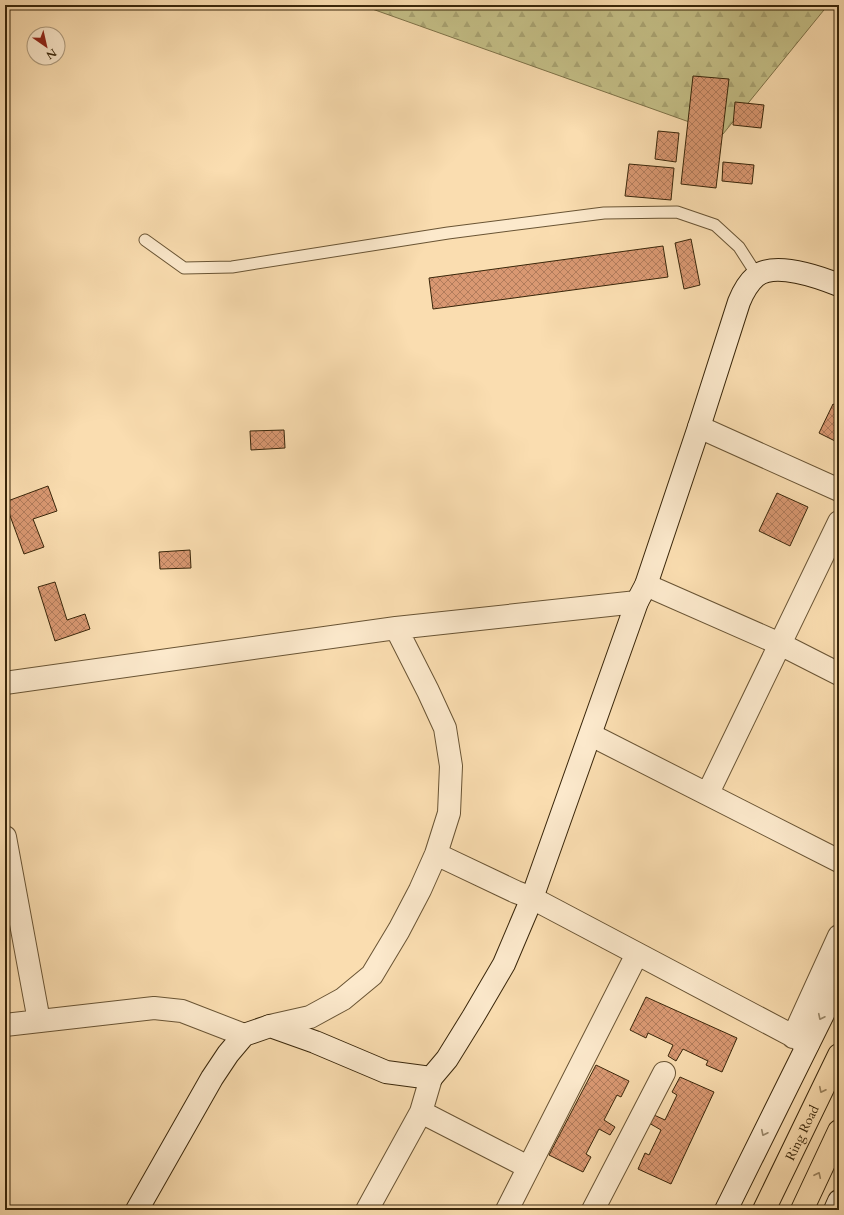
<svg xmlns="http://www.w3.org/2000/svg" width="844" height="1215" viewBox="0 0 844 1215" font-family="Cardo,serif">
  <defs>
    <pattern id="forest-firs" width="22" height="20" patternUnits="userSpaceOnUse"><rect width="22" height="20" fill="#c4bf87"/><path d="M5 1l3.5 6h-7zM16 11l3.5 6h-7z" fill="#a9a473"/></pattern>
    <pattern id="building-cross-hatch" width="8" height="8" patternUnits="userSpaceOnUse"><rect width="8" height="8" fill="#d99872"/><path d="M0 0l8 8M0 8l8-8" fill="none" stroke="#b17c5c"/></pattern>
  </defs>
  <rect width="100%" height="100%" fill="#faddb0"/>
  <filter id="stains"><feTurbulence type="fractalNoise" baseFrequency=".005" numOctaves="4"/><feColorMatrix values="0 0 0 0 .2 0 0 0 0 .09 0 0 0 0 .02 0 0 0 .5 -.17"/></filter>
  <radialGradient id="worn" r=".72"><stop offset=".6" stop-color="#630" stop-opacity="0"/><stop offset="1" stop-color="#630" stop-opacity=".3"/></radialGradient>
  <path fill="url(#forest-firs)" stroke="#7e7248" d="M361,5H828L723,134Z"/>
  <path fill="url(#building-cross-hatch)" stroke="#39260a" d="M693,76L729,79L716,188L681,184Z
    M735,102L764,105L761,128L733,125Z
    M658,131L679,133L676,162L655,159Z
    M723,162L754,165L752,184L722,181Z
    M629,164L674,168L671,200L625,196Z
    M691,239L700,285L684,289L675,243Z
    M663,246L668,277L433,309L429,278Z
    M833,404L839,407V443L819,433Z
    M284,430L285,448L251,450L250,431Z
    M48,486L57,511L33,519L44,547L24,554L5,502Z
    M777,493L808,507L790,546L759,531Z
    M190,550L191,568L160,569L159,552Z
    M55,582L67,620L85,614L90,629L55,641L38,587Z
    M646,997L737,1038L722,1072L706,1065L708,1061L683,1049L676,1061L668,1056L673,1045L648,1033L646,1038L630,1030Z
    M596,1065L629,1081L621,1097L617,1095L604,1120L615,1127L610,1135L599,1129L586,1154L591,1157L583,1172L549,1155Z
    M680,1077L714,1092L671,1184L638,1169L645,1153L649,1155L661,1130L649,1123L654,1115L665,1120L677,1095L672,1092Z"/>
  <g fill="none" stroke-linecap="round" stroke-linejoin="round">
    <defs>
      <path id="lane" d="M145,240L184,268L232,267L448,233L604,213L677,212L715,225L739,247L757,275"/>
      <path id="street" d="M699,427L839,490
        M646,585L780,644L839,674
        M5,683L396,628L637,602
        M591,735L839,861
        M708,793L839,522
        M5,837L39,1021
        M436,854L516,892L532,898L808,1044
        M5,1025L154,1008L182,1011L244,1035
        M270,1026L310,1017L343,999L372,975L399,930L420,890L436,854L449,813L451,766L445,728L428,691L396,628
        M793,1037L839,936
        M421,1112L528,1167
        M367,1210L421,1112L431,1078
        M507,1210L637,954
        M593,1210L664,1073"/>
      <path id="secondary" d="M137,1210L212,1078L228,1054L244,1035L270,1026L315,1042L386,1072L431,1078L447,1059L473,1017L504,964L532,898L637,602L646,585L699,427L739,302C743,292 748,283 756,276C775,261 819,277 839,285
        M726,1210L839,982
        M835,1210L839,1201"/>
      <g id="highway">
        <path id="s1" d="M764,1210L839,1055"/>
        <path d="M802,1210L839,1131"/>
      </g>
    </defs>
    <use href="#lane" stroke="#695434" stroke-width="13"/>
    <use href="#street" stroke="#695434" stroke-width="24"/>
    <use href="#secondary" stroke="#39260a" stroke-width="24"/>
    <use href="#highway" stroke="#39260a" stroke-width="24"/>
    <use href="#lane" stroke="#fce9cc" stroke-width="11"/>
    <use href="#street" stroke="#fce9cc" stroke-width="22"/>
    <use href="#secondary" stroke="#fce9cc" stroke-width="22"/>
    <use href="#highway" stroke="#faddb0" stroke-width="22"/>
  </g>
  <defs><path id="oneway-chevron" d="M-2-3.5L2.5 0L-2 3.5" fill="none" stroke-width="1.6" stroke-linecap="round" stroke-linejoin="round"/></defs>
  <g stroke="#9a886b">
    <use href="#oneway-chevron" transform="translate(821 1017) rotate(116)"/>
    <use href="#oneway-chevron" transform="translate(764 1133) rotate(116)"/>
  </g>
  <g stroke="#9a825d">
    <use href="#oneway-chevron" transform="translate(822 1090) rotate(116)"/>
    <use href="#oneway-chevron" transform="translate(818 1175) rotate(-65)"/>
  </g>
  <g text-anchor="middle" stroke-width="3" stroke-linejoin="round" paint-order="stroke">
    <g font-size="13" fill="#39260a" stroke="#fce9cc">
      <text dy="5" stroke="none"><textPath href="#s1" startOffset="86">Ring Road</textPath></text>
    </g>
  </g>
  <rect width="844" height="1215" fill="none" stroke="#faddb0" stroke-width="20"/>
  <rect x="6" y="6" width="832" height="1203" fill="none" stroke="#39260a" stroke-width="2"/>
  <rect x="10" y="10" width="824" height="1195" fill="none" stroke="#39260a"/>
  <g transform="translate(46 46) rotate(146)"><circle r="19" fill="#fce9cc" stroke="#ae9b7e"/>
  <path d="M0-3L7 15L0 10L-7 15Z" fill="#8f2418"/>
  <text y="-6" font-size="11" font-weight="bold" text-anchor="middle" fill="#39260a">N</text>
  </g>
  <rect width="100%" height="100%" filter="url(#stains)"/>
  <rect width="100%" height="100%" fill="url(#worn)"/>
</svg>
